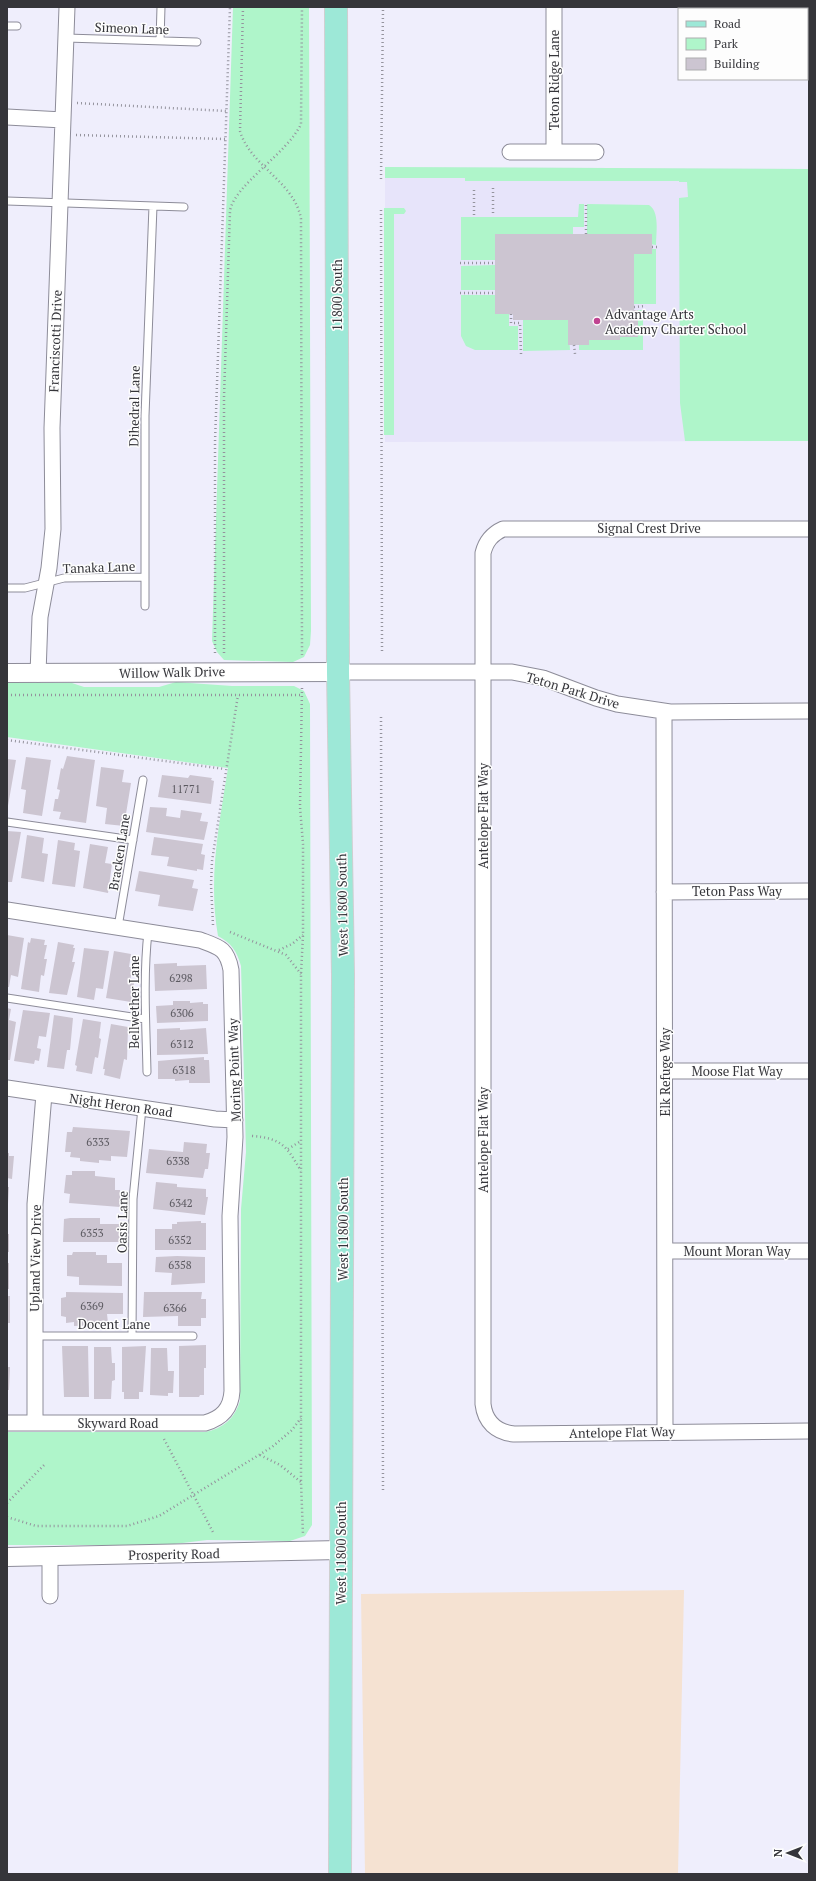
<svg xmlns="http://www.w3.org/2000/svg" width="816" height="1881" viewBox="0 0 816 1881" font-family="'PT Serif',serif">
  <rect width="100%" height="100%" fill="#efeefc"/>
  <path fill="#f5e2d2" d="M684,1590L678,1874H365L361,1594Z"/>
  <path fill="#e7e4fa" d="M385,167L809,169V441L385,442Z"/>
  <path fill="#aff5ca" d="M233,7H309L311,631L310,645L304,657L293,662L224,660L217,652L212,641Z
    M385,167L809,169V441H685L680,403L679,208V198L688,197L687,182H679V181H465V178H385Z
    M579,204H584V227H573V234L495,260H461V217H578Z
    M587,204L649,205C660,212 656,233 656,245L587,234Z
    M384,208H404L406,211L404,214H394V435H384Z
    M652,249H656V304H634V254Z
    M495,265V290H461V266Z
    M461,295H495L509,314V326H518V350H475L466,346L461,336Z
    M638,310H643V350H579V345H589V340H620V337H638Z
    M523,320H568L570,350L523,351Z
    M176,682L232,686H294L304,691L310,704L312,1525L305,1536L290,1541L207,1540L166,1545H7V1432H205C223,1429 235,1418 240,1401L241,1209L246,1152L241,966C237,951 231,943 218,936C208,879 219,825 228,768L7,737V683H72L84,687H159Z"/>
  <path fill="#ccc5d1" d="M495,234H652V254H634V310H638V337H620V340H589V345H568V320H513V314H495Z
    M67,756L95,760L86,823L59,819L61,812L53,811L55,799H58L60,790L57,789L61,768L63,769Z
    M26,757L51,760L42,816L23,813L26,790L21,789Z
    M7,759L16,760L8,806H7Z
    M101,767L124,770L122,782L131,783L124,826L105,824L107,808L96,806Z
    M162,775L188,778L190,775L212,778L211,780L214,781L211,804L158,797Z
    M150,807L167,808L166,816L180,818L181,810L202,813L200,821L208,822L204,840L146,832Z
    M7,831L21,832L12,882H7Z
    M27,835L44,838L42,853L48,854L44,882L21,878Z
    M154,837L203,844L201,854L205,855L203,870L197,869V871L167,866L169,857L151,855Z
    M58,840L75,843L74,850L80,851L75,887L52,884Z
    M90,844L108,847L105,863L112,864L108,893L83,888Z
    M139,871L194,880L192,888L198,889L193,911L158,906L160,895L135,891Z
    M7,935L24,938L18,977L11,975L9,987H7Z
    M31,938L45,940L44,945H47L44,959H47L44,976L41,975L39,992L21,989L28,942L30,943Z
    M58,942L74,945L73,948H75L72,962H75L67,995L49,993Z
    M84,948L109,951L103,989L96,988L94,1000L77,997Z
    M114,951L131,954L129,967H132L130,983H134L131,1002L106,998Z
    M177,963V966L206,965L207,989L155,991L154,964Z
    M173,1001H190V1003L203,1002V1004H208V1021L157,1023L156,1006L173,1005Z
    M7,1008L11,1009L9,1020L16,1022L10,1060H7Z
    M23,1010L50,1013L46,1037L39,1036L37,1048L41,1049L39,1061L35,1060L34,1064L14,1061Z
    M54,1015L73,1018L70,1050H67L64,1069L47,1067Z
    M83,1019L101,1022L99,1038L101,1039L98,1058L95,1057L92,1074L76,1071L77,1066L75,1065Z
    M111,1024L128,1027L127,1060L124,1059L120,1079L104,1075L105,1069H103Z
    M180,1028V1030L206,1028L208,1054L157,1055V1029Z
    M204,1057V1060H209L210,1083H189V1080L175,1081V1079H158V1061Z
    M73,1127L130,1131L127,1157L111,1156V1161L99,1160V1163L80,1161V1158L70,1157L71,1152H65L67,1132H72Z
    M184,1142L207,1144L206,1153H210L208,1169H205L203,1178L146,1173L149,1149L183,1152Z
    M7,1153H9V1156H14L12,1179L7,1178Z
    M72,1171H95V1176L115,1178V1190H120V1207L69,1203L70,1194L64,1193L66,1175H72Z
    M156,1182L177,1184V1187L206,1189V1197H208L205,1215L153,1209Z
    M7,1187H9L8,1204H7Z
    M70,1218H100V1224H121V1242H63L64,1219Z
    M201,1221V1223H206V1250H155V1229H172V1224H177V1222Z
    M7,1234H9V1252H7Z
    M73,1252H96V1255H107V1263H122V1286L79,1285V1277L67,1276V1255H72Z
    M177,1256L205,1257V1283L171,1285L172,1273L155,1272L156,1257Z
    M7,1263H9V1289H7Z
    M66,1292L123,1293V1314H107L108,1323L95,1322V1325L74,1326V1322L66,1323V1317L61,1316V1298L66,1297Z
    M144,1292H202L201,1299H206V1318H201V1326H178V1316L143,1317Z
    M7,1296H10V1323H7Z
    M206,1345V1368H204V1395H200L199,1397H179V1346Z
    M62,1346H88L89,1397H64Z
    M146,1346L143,1392H139V1399H124V1392H122V1347Z
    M94,1347H111L112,1363H115V1380L112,1381L111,1399H94Z
    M151,1348H167L168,1371H174L173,1393H168V1396L150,1395Z
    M7,1367H10L9,1390H7Z"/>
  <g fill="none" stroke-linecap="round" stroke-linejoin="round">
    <defs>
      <path id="service" d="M7,26H17
        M66,38L197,42
        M160,41L161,7
        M7,201L184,207
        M7,588H25L64,578L145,577
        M145,606V416L153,206
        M7,822L133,840
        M118,927L143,780
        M7,998L145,1019
        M147,1072C146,1025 143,978 148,932
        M35,1336H193
        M132,1336L133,1199L142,1108"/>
      <path id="minor" d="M7,117L63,120
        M510,152H596
        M554,152V7
        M809,529H503C492,534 486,541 483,553V1404C485,1422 496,1432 514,1434L809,1431
        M338,672H512L543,678L596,698L617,704L670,712L809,711
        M38,674L40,617L49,568L53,529L52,428L67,7
        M664,712L665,1432
        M664,892L809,891
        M7,910L200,940C219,947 227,948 231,970L235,1137L230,1216L232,1391C231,1409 222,1418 205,1423H7
        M665,1071H809
        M7,1088L215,1119L235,1120
        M665,1251H809
        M35,1422V1204L44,1094
        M50,1557V1596"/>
      <path id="tertiary" d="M7,673L338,672
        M7,1557L340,1550"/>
      <path id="primary" d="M336,7L338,672L343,974L340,1874"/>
    </defs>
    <use href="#service" stroke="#8d8c99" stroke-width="9"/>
    <use href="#minor" stroke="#8d8c99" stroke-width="17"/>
    <use href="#tertiary" stroke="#8d8c99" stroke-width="20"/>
    <use href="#primary" stroke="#cfcfd0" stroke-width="24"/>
    <path stroke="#94939d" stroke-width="2.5" stroke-dasharray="1 3" stroke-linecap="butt" d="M243,7L240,131C250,166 295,182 301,219L302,655
      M77,103L226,111
      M76,135L225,139
      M381,179L383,8
      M493,188V215
      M381,210L382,652
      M474,215V187
      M586,234V202
      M652,247H659
      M460,263H495
      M460,293H495
      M634,307L646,306
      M511,314V323H520L521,354
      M574,345L575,354
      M215,653V442L230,7
      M224,653V397L230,211C234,185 288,153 301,124L302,7
      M302,688L300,807L303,844V935L301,974V1482L303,1535
      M7,695H301
      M381,717L383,1493
      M7,740L225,769
      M213,925L211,885L212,861L238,695
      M230,932L286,955L301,974
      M279,950L292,944L303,935
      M252,1136C282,1138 287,1147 301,1171
      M288,1149L301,1141
      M164,1439L214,1534
      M260,1455L280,1465L301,1482
      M7,1503L46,1463
      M7,1517L36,1526H127L159,1516L272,1447L292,1430L301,1418"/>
    <use href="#service" stroke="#fff" stroke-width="7"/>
    <use href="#minor" stroke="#fff" stroke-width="15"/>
    <use href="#tertiary" stroke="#fff" stroke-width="18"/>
    <use href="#primary" stroke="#9de8d7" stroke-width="22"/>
  </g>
  <circle fill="#c04391" stroke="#fdfdfd" stroke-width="1.5" cx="597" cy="321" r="4"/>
  <g text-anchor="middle" stroke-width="3" stroke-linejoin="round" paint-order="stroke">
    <g font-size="11" fill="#5b5960">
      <text x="186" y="793">11771</text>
      <text x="181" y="982">6298</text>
      <text x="182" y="1017">6306</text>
      <text x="182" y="1048">6312</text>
      <text x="184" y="1074">6318</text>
      <text x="98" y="1146">6333</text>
      <text x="178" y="1165">6338</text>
      <text x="181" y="1207">6342</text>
      <text x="92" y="1237">6353</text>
      <text x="180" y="1244">6352</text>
      <text x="180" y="1269">6358</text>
      <text x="92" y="1310">6369</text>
      <text x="175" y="1312">6366</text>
    </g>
    <g font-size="13" fill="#35353a" stroke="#fdfdfd">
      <text transform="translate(132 28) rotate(2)" y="5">Simeon Lane</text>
      <text transform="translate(554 80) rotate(-90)" y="5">Teton Ridge Lane</text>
      <text transform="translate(337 295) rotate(-90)" y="5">11800 South</text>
      <text transform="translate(55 341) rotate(-88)" y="5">Franciscotti Drive</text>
      <text transform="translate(134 406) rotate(-89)" y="5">Dihedral Lane</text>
      <text x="649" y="533">Signal Crest Drive</text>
      <text transform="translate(99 567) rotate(-2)" y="5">Tanaka Lane</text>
      <text transform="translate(172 672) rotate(-1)" y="5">Willow Walk Drive</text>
      <text transform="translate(573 690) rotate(17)" y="5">Teton Park Drive</text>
      <text transform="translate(483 816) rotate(-90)" y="5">Antelope Flat Way</text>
      <text transform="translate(119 852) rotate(-81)" y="5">Bracken Lane</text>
      <text x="737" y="896">Teton Pass Way</text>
      <text transform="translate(342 905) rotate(-91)" y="5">West 11800 South</text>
      <text transform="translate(134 1002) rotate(-90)" y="5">Bellwether Lane</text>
      <text transform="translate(234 1070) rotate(-92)" y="5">Moring Point Way</text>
      <text x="737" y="1076">Moose Flat Way</text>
      <text transform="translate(665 1072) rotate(-90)" y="5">Elk Refuge Way</text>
      <text transform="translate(121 1105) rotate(8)" y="5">Night Heron Road</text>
      <text transform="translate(483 1140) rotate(-90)" y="5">Antelope Flat Way</text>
      <text transform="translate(122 1222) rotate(-89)" y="5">Oasis Lane</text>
      <text transform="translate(343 1229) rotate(-90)" y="5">West 11800 South</text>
      <text x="737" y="1256">Mount Moran Way</text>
      <text transform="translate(35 1258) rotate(-89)" y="5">Upland View Drive</text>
      <text x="114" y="1329">Docent Lane</text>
      <text x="118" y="1428">Skyward Road</text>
      <text transform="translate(622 1432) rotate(-1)" y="5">Antelope Flat Way</text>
      <text transform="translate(341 1553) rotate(-90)" y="5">West 11800 South</text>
      <text transform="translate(174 1554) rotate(-1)" y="5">Prosperity Road</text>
    </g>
    <g font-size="13" fill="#35353a" stroke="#fdfdfd" text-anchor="start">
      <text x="605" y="319">Advantage Arts<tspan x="605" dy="15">Academy Charter School</tspan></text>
    </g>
  </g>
  <rect width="816" height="1881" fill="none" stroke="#35353a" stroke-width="16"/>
  <rect x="678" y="8" width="130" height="72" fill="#fdfdfd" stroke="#adadaf"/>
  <rect x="686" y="21" width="20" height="6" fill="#9de8d7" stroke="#adadaf"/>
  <text x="714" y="28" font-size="12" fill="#35353a">Road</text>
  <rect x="686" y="38" width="20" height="12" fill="#aff5ca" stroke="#adadaf"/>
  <text x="714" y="48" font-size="12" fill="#35353a">Park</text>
  <rect x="686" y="58" width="20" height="12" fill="#ccc5d1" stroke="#adadaf"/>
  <text x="714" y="68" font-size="12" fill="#35353a">Building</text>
  <g transform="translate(788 1853) rotate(270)" stroke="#fdfdfd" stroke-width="3" paint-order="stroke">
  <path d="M0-3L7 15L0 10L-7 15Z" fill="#35353a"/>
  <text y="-6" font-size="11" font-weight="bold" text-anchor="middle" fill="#35353a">N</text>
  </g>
</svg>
